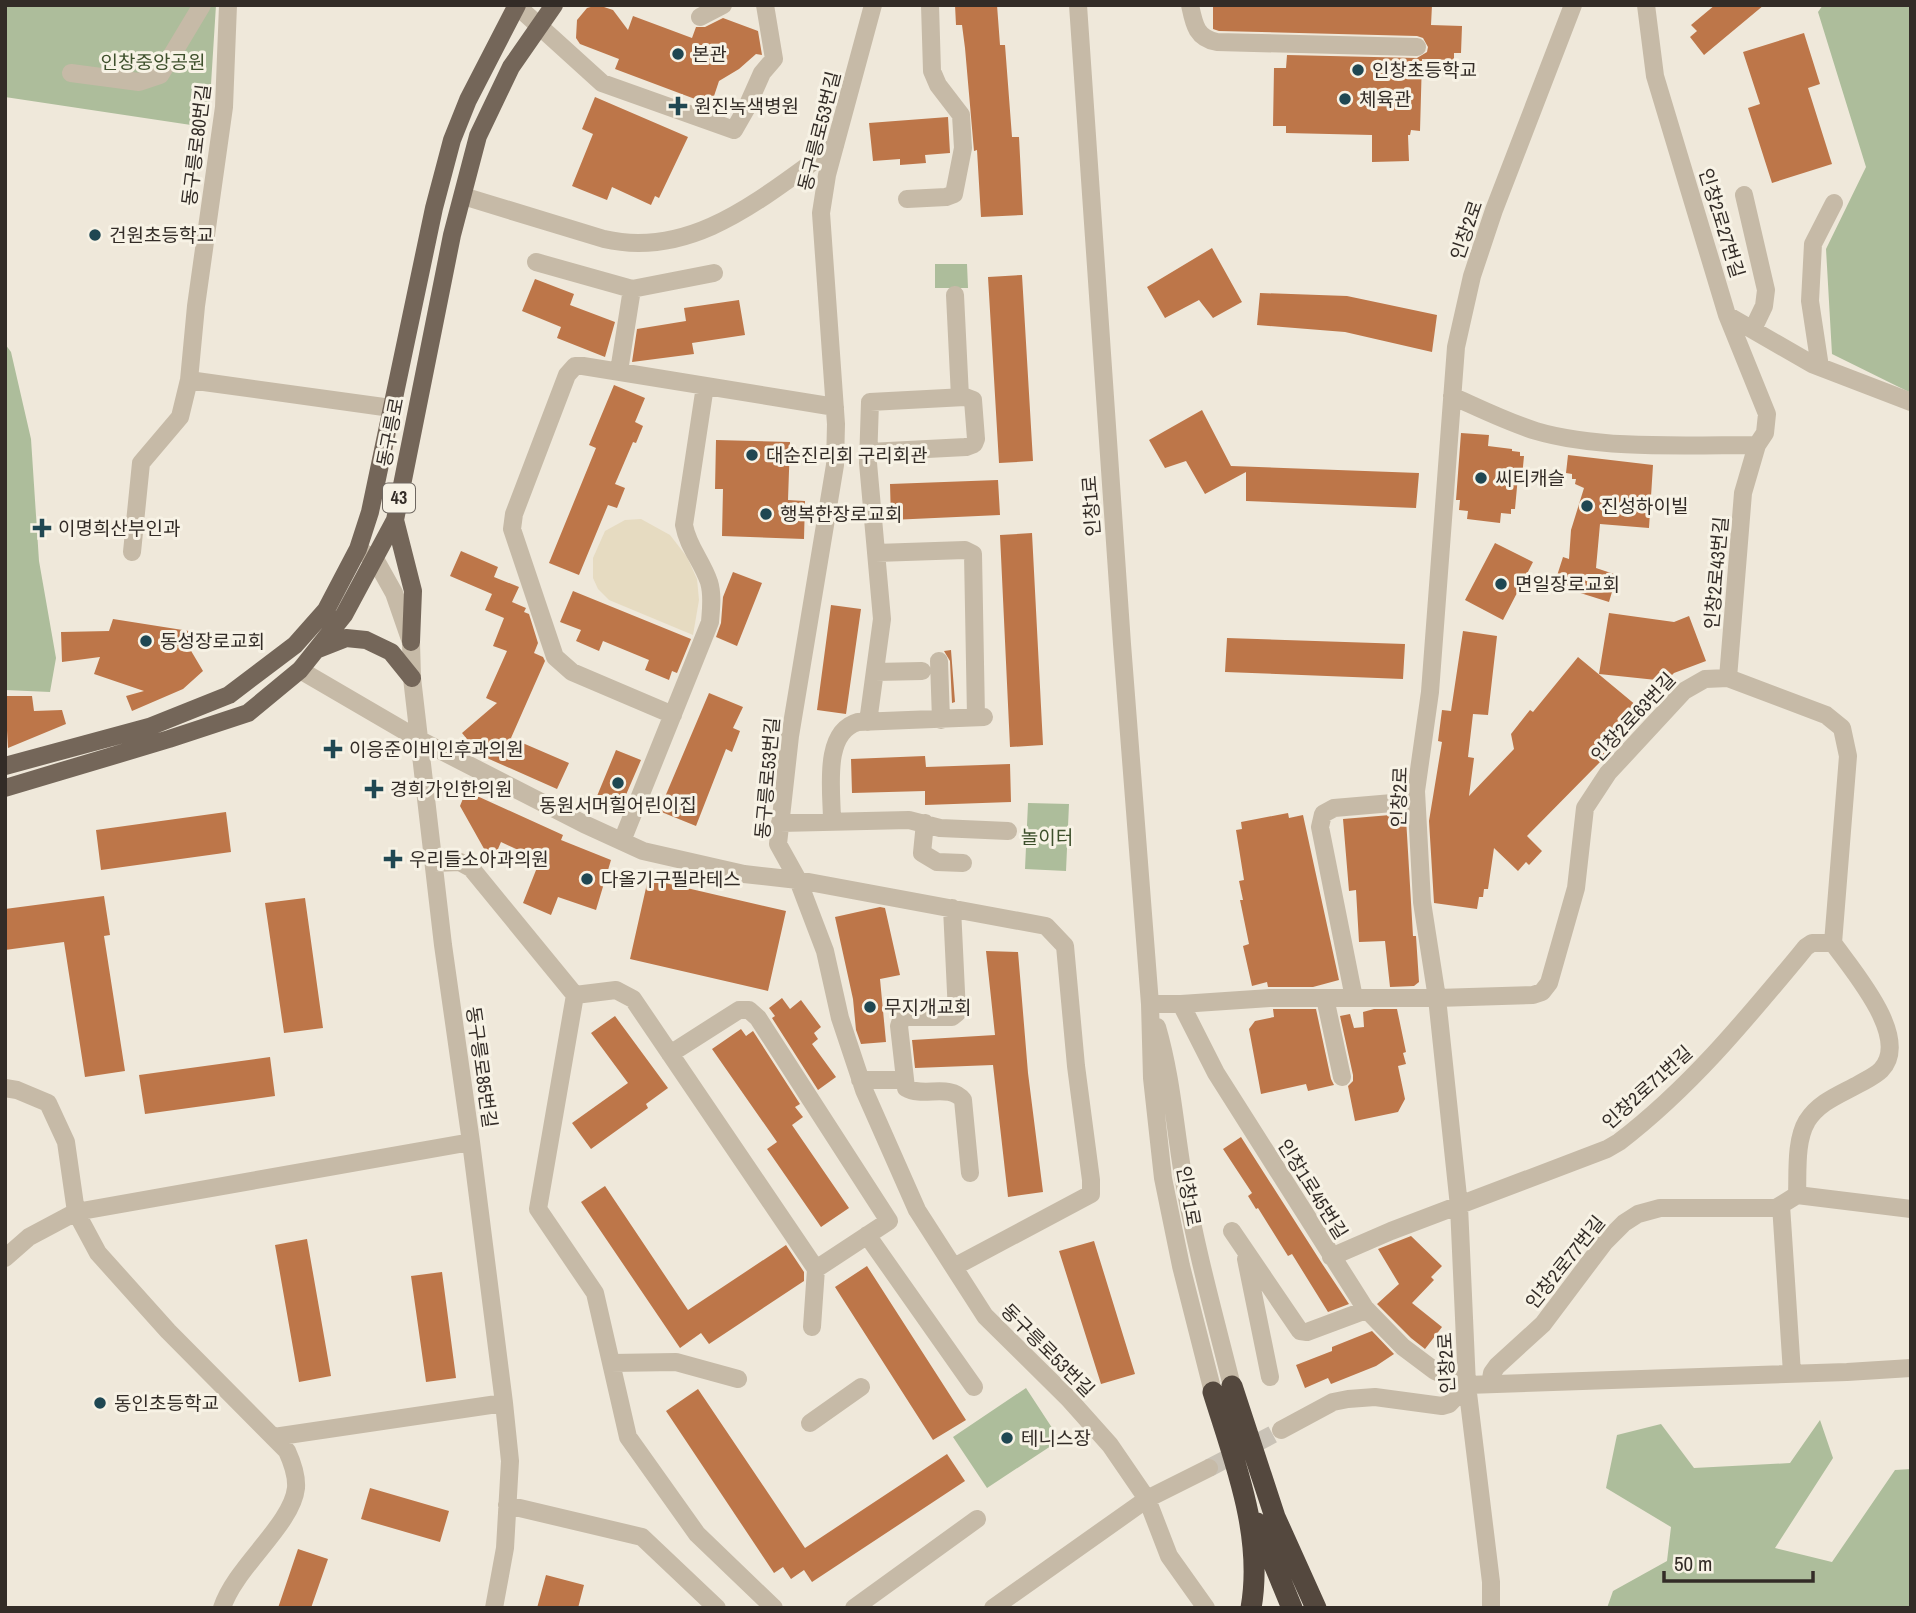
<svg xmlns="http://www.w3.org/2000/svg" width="1916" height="1613" viewBox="0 0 1916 1613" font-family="'Archivo Narrow','Noto Sans KR',sans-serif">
  <rect width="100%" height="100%" fill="#efe8da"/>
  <path fill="#adbd9b" d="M5,5H216L209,116L191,125L5,97Z
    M1823,5H1911V393L1832,354L1826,249L1866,167L1818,12Z
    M935,264H967L968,288H935Z
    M5,344L11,352L31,439L39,561L56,658L50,692L5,690Z
    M1028,803L1069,804L1066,871L1025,869Z
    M1026,1388L1060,1440L987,1488L953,1437Z
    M1820,1420L1833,1458L1775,1548L1832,1562L1895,1470L1911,1469V1608H1607L1613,1591L1667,1561L1671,1527L1606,1488L1617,1435L1661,1424L1694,1468L1790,1463Z"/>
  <path fill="#e6dbc1" d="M641,519L670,535L687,557L697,579L699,600L693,635L609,600L598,589L593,578V558L605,531L625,520Z"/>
  <path fill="#bd7649" d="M598,5L613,10L628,30L633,16L692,38L696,27H705L723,18L758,31L762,55L756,54L739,69L719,81L711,105L615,69L619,59L580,44L576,38L577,20L587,8Z
    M955,5H997L1000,45H1005L1012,137H1019L1023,215L981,217L977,150L974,151L965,48L962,25H956Z
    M1213,5H1432L1431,25L1462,26L1461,53H1454V60L1422,59L1420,131L1411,130L1410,135H1408L1409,161L1372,162V135L1286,133V126H1273L1274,68H1286L1287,55L1417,58L1427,52L1428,47L1423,38L1417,36L1219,31L1213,29Z
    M1715,5H1764L1704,55L1690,37L1697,31L1691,25Z
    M1804,33L1820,84L1808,88L1832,164L1772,183L1748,108L1760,104L1743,52Z
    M595,97L688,137L659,198L655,196L651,205L612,187L607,200L572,186L593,134L582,129Z
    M948,117L950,153L925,155L926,163L900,165V159L873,161L869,123Z
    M1212,248L1242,302L1213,318L1199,300L1165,318L1147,287Z
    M1022,275L1033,461L999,463L988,277Z
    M535,279L574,294L570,305L615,322L605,357L557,338L561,327L522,311Z
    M1260,293L1347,296L1437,315L1432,352L1345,332L1257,325Z
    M739,300L745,335L692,343L694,354L632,362L637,329L686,321L684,308Z
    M614,385L645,398L635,422L643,426L636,443L633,442L615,484L625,488L617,508L608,505L579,575L549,563L596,448L589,445Z
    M1202,410L1231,466L1419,473L1416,508L1246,501V472L1205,494L1186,461L1165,468L1149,440Z
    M1461,433L1489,435L1488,446L1512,449V451L1520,452V456H1524L1522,477L1518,476L1515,509H1511V514L1501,513L1500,523L1467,519L1468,511L1459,510L1460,500H1456Z
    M716,440L790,442L788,500L805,501L804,539L722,536L723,489H715Z
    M1568,455L1653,465L1649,528L1600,524L1596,568L1617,575L1609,602L1574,591L1575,588L1555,582L1563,557L1569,559L1571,530L1584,488L1575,484L1576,479H1572V474L1566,473Z
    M998,480L1000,515L891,520L890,484Z
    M1032,533L1043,745L1010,747L1000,535Z
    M1495,543L1533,562L1503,620L1465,600Z
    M461,551L498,567L494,577L519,587L512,602L526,608L524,612L529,614L538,643L534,653L543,657L545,661L511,738L569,763L557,789L480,755L462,733L497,703L486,698L507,651L493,646L504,618L485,610L492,594L450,576Z
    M733,572L762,583L737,646L716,637L721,623L723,597Z
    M573,591L691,639L677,673L672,671L669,680L645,670L649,660L603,641L599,651L576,641L581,630L560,622Z
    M831,605L861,609L846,714L817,710Z
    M1609,613L1674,622L1689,616L1706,661L1674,673L1666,681L1599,674Z
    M113,619L189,631L187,644L203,671L183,689L132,711L126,696L144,691L94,674L100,657L62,662L61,632L109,631Z
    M1463,631L1497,636L1488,715L1473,714L1468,757L1474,758L1469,796L1514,749L1511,734L1530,710L1533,712L1578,657L1637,706L1624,722L1628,725L1602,760L1527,836L1542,851L1529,865L1526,862L1518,871L1494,848L1488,889H1484L1483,897H1479L1477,909L1434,903L1429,821L1442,742L1438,741L1442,710L1451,711Z
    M1227,638L1405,644L1403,679L1225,672Z
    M951,650L955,702L952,703L950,661L944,651Z
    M709,693L743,707L733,728L740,731L732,752L726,749L696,826L659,811Z
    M5,696H32L34,711L62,710L66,724L8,748Z
    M616,750L641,760L619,811L595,801Z
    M925,756L926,767L1010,764L1011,802L925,805V791L852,793L851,759Z
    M466,791L563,835L561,840L611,860L596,910L558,897L551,915L523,903L540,860L501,842L492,863L460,806Z
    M226,812L231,852L101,870L96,830Z
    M1288,813L1289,818L1303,815L1339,980L1313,987H1268L1267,982L1252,986L1243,946L1249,944L1240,900H1243L1239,881L1244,880L1236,830L1242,829L1241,822Z
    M1402,814V817L1406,818L1413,936H1416L1419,982L1414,986L1390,987L1385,941L1359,942L1356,890L1349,891L1343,819Z
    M648,879L786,911L768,991L630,959Z
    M104,896L110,935L104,936L125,1071L85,1077L64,942L5,950V909Z
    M305,898L323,1028L284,1033L265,903Z
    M880,907L885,908L900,975L880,979L886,1042L861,1044L856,1030L853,999L835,917Z
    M986,951L1018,952L1028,1073L1043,1192L1008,1197L993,1065L915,1068L912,1040L995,1035Z
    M782,998L790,1009L801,1000L821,1027L814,1033L818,1039L812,1044L836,1077L818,1090L772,1018L775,1016L769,1008Z
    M1273,1009H1316L1331,1079L1334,1085L1308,1091L1306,1084L1261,1094L1249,1029L1255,1021L1274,1017Z
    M1374,1009H1397L1406,1052L1403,1053L1406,1064L1398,1066L1405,1099L1398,1112L1355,1121L1348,1086L1353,1081V1075L1340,1016L1350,1014L1354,1028L1364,1027L1363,1012Z
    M615,1016L668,1088L646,1104L648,1108L591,1149L572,1123L628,1083L591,1033Z
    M741,1029L746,1036L753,1031L800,1104L795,1107L803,1117L792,1125L849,1208L821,1227L767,1149L777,1142L712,1049Z
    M270,1057L275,1096L145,1114L139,1075Z
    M1241,1137L1321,1262L1349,1304L1328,1312L1292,1254L1288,1256L1258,1208L1256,1209L1248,1196L1252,1193L1223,1149Z
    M605,1186L688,1310L786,1245L804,1272V1281L709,1344L701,1333L680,1348L581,1202Z
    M1411,1236L1442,1266L1431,1277L1434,1280L1412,1303L1442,1327L1425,1349L1411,1338L1377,1304L1399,1284L1378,1249Z
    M307,1239L331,1376L299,1382L275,1245Z
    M1094,1241L1135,1374L1101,1384L1059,1251Z
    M867,1266L966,1420L933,1440L835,1287Z
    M442,1272L456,1378L426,1382L411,1276Z
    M1372,1331L1394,1354L1376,1366L1331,1384L1328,1378L1305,1388L1296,1365L1332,1351V1347Z
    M698,1389L805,1548L947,1454L965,1481L812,1582L804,1570L791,1579L783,1567L774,1573L666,1411Z
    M370,1488L449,1511L440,1542L361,1519Z
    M298,1549L328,1559L311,1608H278Z
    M546,1575L584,1585L578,1608H537Z"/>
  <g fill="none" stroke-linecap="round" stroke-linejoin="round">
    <path stroke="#c9c2b6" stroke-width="18" stroke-dasharray="18 9" stroke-linecap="butt" d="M1209,1468L1281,1430"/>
    <path stroke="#c6baa7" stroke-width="18" d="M228,5L224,107L196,306L189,380L391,408
      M516,5L602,83L734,130L746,109L762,73L774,59L765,5
      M873,5L827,175L821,213L836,424L835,465L790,736L778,844L798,880L825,951L840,1018L864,1090L917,1210L985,1316L1068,1398L1110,1445L1147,1499L1169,1556L1206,1608
      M1078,5L1122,644L1150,1004L1152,1078L1163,1178L1181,1266L1213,1392
      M1190,5C1194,24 1196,38 1217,42L1417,47
      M1646,5L1655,76L1727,315L1767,414L1765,433L1757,445L1743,493L1728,678L1826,715L1842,728L1848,756L1833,943
      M700,17L723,5
      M71,73L139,82L160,75L202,5
      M1744,195L1766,290L1764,306L1753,329
      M463,196L604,239C695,260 766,194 835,146
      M907,199L946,197L954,194L963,148L961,115L938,85L932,71L930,5
      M536,262L632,289L714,273
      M955,295L960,397
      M1727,315L1812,364L1911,402
      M1820,367L1810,301L1813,244L1834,203
      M619,371L632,289
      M1452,396C1479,408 1507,422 1536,431C1600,450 1690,445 1757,445
      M132,552L141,463L180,417L189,380
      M364,553L375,559L394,593L411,642L412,678L443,945L471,1142L504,1403L510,1461L505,1548L494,1608
      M876,553L965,550L973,554L976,717
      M939,661L941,720
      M300,670L420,740L584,824L643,851L744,874L798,880L1046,926L1065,946L1076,1066L1091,1180V1194L954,1267
      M875,672L922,671
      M673,715L572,672L555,657L512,529L514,514L567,375L575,366H583L835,407
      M868,722L882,619L868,463L870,402L965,397L973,400L976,439L974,444L966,447L869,452
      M832,821C832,792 822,732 858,722L984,717
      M780,823L909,820L940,828L1008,831
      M925,823L922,853L937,862L963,863
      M622,841L710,622C711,609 713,595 709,582C702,561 688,547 684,525L705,386
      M434,863L460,862L471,868L575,995L538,1209L595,1293L628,1437L697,1534L774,1608
      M952,908L957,1013L952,1017H907L901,1020L899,1026L906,1088C923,1098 950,1083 963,1100L970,1173
      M1833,943C1852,970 1912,1038 1881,1070C1875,1076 1866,1080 1859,1084C1839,1095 1819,1102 1807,1121C1795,1141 1798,1173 1797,1195L1911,1209
      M575,995L616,990L633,999L816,1269L812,1327
      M1325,998L1342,1077
      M1354,998L1320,827L1323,814L1334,808L1416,801
      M1150,1004H1181L1216,1073L1365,1308L1403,1347L1435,1371L1467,1385L1847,1372L1911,1368
      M1181,1004L1270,998H1437L1533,995L1542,992L1549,983L1576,888L1585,808L1608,773L1684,691L1705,679L1728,678
      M1157,1027C1172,1078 1175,1130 1184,1181C1196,1250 1215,1318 1232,1386
      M670,1054L739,1010H749L758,1018L889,1221L816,1269
      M860,1080H904
      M5,1088L17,1090L48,1103L66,1142L76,1212L29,1237L5,1258
      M1781,1205L1792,1373
      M1232,1231L1300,1331L1307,1332L1366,1310
      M867,1235L974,1387
      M1331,1257L1391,1231L1607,1149L1619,1142C1691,1087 1748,1017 1806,947L1812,943H1833
      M1246,1259L1270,1377
      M611,1363L676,1362L738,1379
      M1490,1384L1492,1373L1497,1366L1543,1324L1604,1243L1624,1223L1638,1214L1660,1208H1776L1797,1195
      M810,1423L861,1387
      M1281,1430L1333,1402L1348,1399L1375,1397L1442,1406L1449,1404L1467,1385
      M274,1437L504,1403
      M507,1505L642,1537L717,1608
      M222,1608C235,1567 292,1525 296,1488C297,1475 292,1462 287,1451L168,1331L98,1253L76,1212L471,1142
      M854,1608L977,1519
      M993,1608L1147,1499L1209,1468
      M1491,1608V1582L1467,1385L1459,1206L1437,998L1422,902L1416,791L1430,692L1456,347L1472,276L1494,210L1573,5"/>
    <path stroke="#746659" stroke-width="18" d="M395,520L413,591L411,642
      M318,649L346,638L366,640L391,652L412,678
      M5,766L149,727L229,695L295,645L326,610L358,549L370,512L434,208L452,140L468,100L517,5
      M5,788L169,739L248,713L300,670L344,615L395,520L452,235L478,136L511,67L554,5"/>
    <path stroke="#54483e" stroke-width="21" d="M1232,1386L1275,1517L1316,1608
      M1213,1392C1234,1460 1264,1535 1251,1608
      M1257,1523L1292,1608"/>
  </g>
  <g fill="#1f4752" stroke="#f7f2e5" stroke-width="2.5">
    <circle cx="678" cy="54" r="7"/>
    <circle cx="1358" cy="70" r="7"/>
    <circle cx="1345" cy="99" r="7"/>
    <path d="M674.5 95.5h7v7h7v7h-7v7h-7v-7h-7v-7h7z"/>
    <circle cx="95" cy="235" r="7"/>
    <circle cx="752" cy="455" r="7"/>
    <circle cx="1481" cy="478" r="7"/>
    <circle cx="1587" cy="506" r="7"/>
    <circle cx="766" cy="514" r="7"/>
    <path d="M38.5 517.5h7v7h7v7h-7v7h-7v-7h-7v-7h7z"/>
    <circle cx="1501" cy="584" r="7"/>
    <circle cx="146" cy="641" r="7"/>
    <path d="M329.5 738.5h7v7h7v7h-7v7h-7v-7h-7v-7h7z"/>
    <circle cx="618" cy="783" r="7"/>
    <path d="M370.5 778.5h7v7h7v7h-7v7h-7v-7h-7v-7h7z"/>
    <path d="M389.5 848.5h7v7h7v7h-7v7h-7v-7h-7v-7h7z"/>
    <circle cx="587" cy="879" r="7"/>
    <circle cx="870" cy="1007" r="7"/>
    <circle cx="100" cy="1403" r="7"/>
    <circle cx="1007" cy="1438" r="7"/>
  </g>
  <g text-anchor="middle" stroke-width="6" stroke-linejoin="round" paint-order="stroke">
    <rect fill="#f7f2e5" stroke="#6e6760" stroke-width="2" x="383" y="483.5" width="32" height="29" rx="5"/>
    <g font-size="18" font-weight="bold" fill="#332c27">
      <text x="399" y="504">43</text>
    </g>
    <g font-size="19" fill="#332c27" stroke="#f7f2e5" text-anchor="start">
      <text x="692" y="61">본관</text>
      <text x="1372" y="77">인창초등학교</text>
      <text x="1359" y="106">체육관</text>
      <text x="694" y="113">원진녹색병원</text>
      <text x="109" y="242">건원초등학교</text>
      <text x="766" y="462">대순진리회 구리회관</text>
      <text x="1495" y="485">씨티캐슬</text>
      <text x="1601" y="513">진성하이빌</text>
      <text x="780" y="521">행복한장로교회</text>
      <text x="58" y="535">이명희산부인과</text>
      <text x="1515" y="591">면일장로교회</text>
      <text x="160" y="648">동성장로교회</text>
      <text x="349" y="756">이응준이비인후과의원</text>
      <text x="390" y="796">경희가인한의원</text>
      <text x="618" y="812" text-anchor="middle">동원서머힐어린이집</text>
      <text x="409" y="866">우리들소아과의원</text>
      <text x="601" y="886">다올기구필라테스</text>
      <text x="884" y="1014">무지개교회</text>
      <text x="114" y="1410">동인초등학교</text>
      <text x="1021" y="1445">테니스장</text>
    </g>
    <g font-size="19" fill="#3e502c" stroke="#f7f2e5">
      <text x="153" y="69">인창중앙공원</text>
      <text x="1047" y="844">놀이터</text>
    </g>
    <g font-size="19" fill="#332c27" stroke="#f7f2e5">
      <text transform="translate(819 131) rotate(-76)" y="7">동구릉로53번길</text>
      <text transform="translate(196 145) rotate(-83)" y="7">동구릉로80번길</text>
      <text transform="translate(1722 223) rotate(73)" y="7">인창2로27번길</text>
      <text transform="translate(1466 230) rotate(-71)" y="7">인창2로</text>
      <text transform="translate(390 432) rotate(-79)" y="7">동구릉로</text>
      <text transform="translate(1091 506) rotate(-94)" y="7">인창1로</text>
      <text transform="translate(1716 573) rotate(-85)" y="7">인창2로43번길</text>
      <text transform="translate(1633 717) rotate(-47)" y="7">인창2로63번길</text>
      <text transform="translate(767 778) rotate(-85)" y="7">동구릉로53번길</text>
      <text transform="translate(1399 797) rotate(-88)" y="7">인창2로</text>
      <text transform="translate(482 1067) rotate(82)" y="7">동구릉로85번길</text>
      <text transform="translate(1647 1087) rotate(-42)" y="7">인창2로71번길</text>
      <text transform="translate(1313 1189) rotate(58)" y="7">인창1로45번길</text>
      <text transform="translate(1189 1196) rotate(80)" y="7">인창1로</text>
      <text transform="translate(1565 1262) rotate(-51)" y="7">인창2로77번길</text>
      <text transform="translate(1048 1350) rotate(45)" y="7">동구릉로53번길</text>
      <text transform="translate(1446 1363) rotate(-93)" y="7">인창2로</text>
    </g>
  </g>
  <rect width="1916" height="1613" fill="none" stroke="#332c27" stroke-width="14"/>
  <path d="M1664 1571v10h149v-10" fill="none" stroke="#332c27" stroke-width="3.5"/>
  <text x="1674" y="1571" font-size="21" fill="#332c27" stroke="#f7f2e5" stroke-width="5" paint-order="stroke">50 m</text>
</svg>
